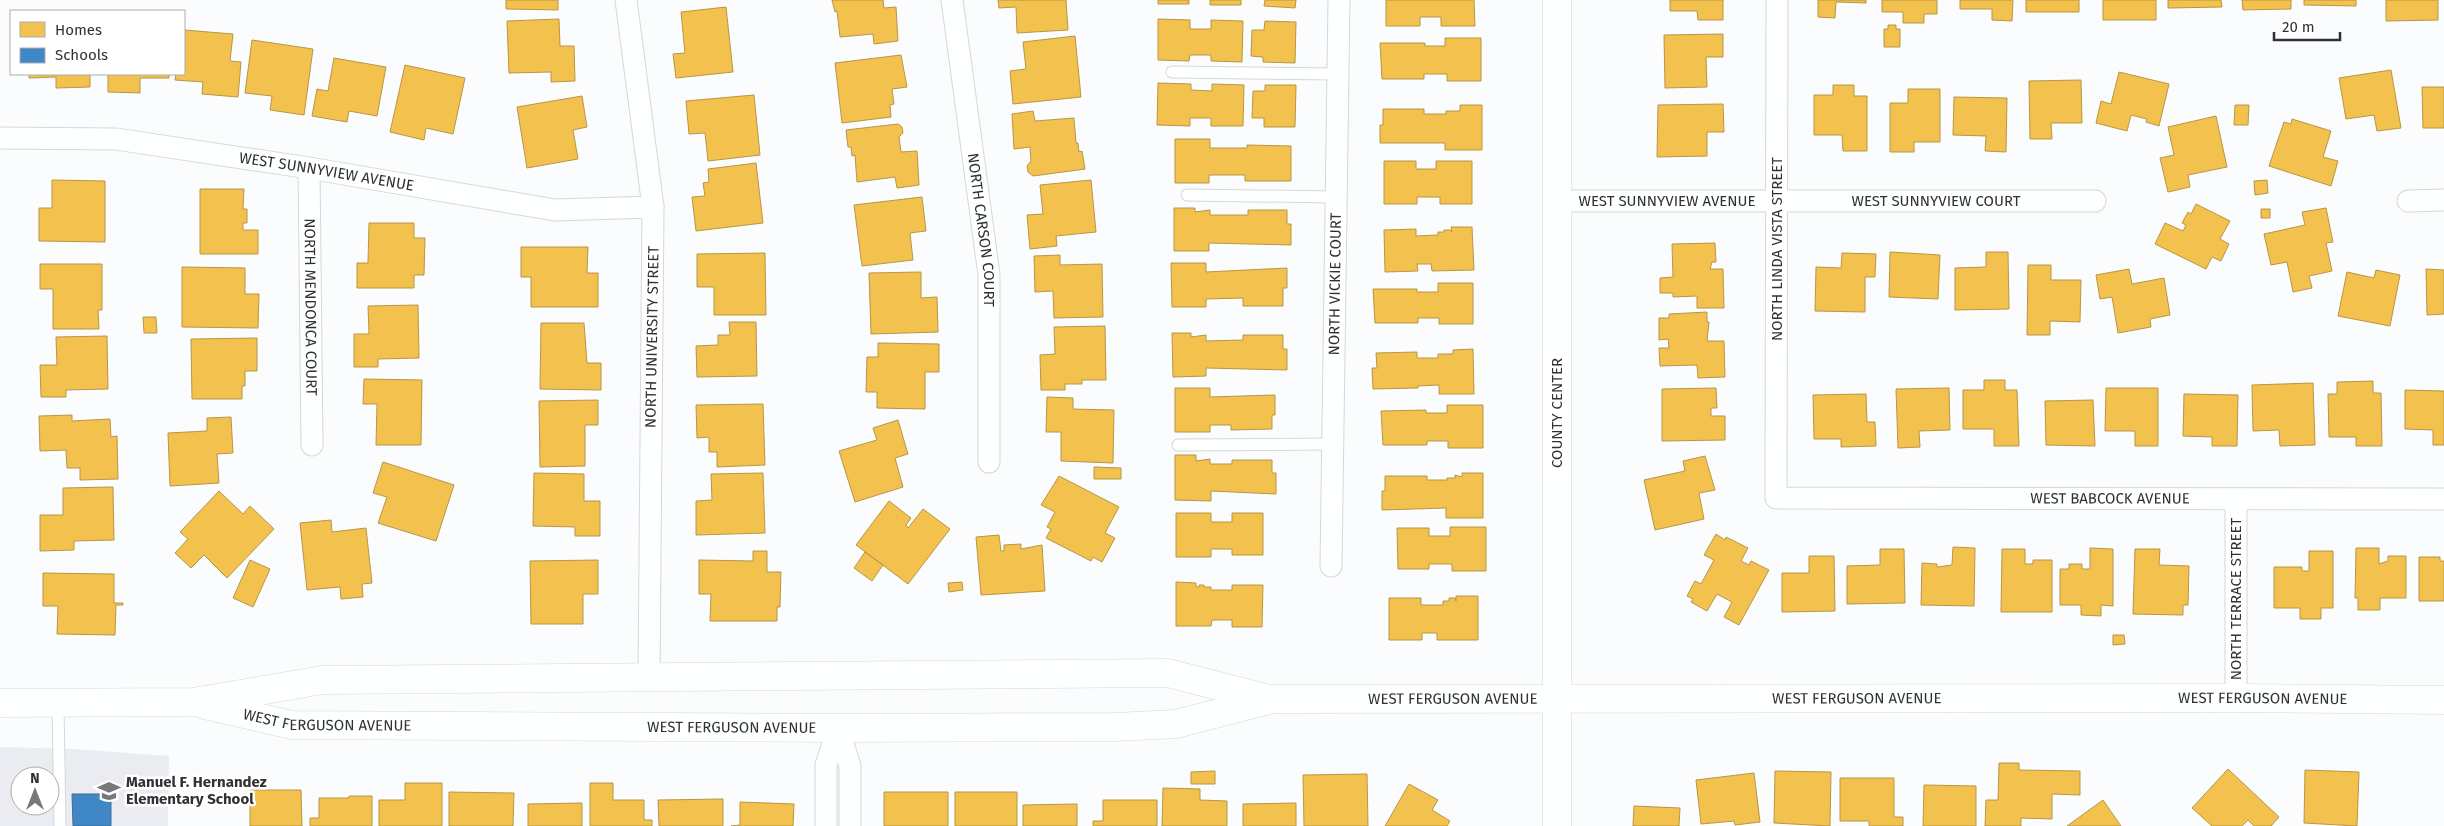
<svg xmlns="http://www.w3.org/2000/svg" width="2444" height="826" viewBox="0 0 2444 826" font-family="'Fira Sans',sans-serif">
  <rect width="100%" height="100%" fill="#fbfcfd"/>
  <path fill="#eaecf1" fill-rule="evenodd" d="M0,747L73,749L169,756L168,826H0ZM20,776H50V806H20Z"/>
  <path fill="#f2c14e" stroke="#b89646" d="M506,0H558V10L506,9Z
    M832,0H883L884,8L896,7L898,41L874,44L873,34L840,37L837,11L835,12Z
    M998,0H1066L1068,30L1017,33L1016,7L999,8Z
    M1158,0H1189V4H1158Z
    M1210,0H1241V5H1210Z
    M1265,0H1296L1295,8L1264,6Z
    M1386,0H1474L1475,26H1441V17H1420V26H1386Z
    M1670,0H1723V20H1698L1697,11H1670Z
    M1818,0H1866V3L1836,2L1835,18L1818,17Z
    M1882,0H1937V14H1924V23H1903V12H1882Z
    M1960,0H2013L2012,21L1992,20V9H1960Z
    M2026,0H2079V12H2026Z
    M2103,0H2156V20H2103Z
    M2168,0H2221L2222,7L2168,8Z
    M2242,0H2291V9L2243,10Z
    M2304,0H2356V6L2304,5Z
    M2386,0H2438V20L2386,21Z
    M726,7L733,72L676,78L673,54L685,53L681,12Z
    M559,19L560,46H574L575,81L551,82V72L509,73L507,21Z
    M1158,19L1190,20V29H1211V20L1243,21L1242,62L1211,61V55H1190L1189,61L1158,60Z
    M1265,21L1296,22L1295,63L1263,62V57L1251,56L1252,30H1264Z
    M1888,25H1896V29H1900V47H1884V29H1888Z
    M184,30L233,34L230,61L241,62L238,97L202,94L203,82L175,80L176,74H184Z
    M1723,34V57H1706L1707,87L1665,88L1664,35Z
    M1075,36L1081,97L1013,104L1010,71L1026,69L1023,42Z
    M1445,38H1481V81H1447V74H1424V79H1382L1380,43H1425V46H1445Z
    M252,40L313,49L304,115L270,110L272,96L245,93Z
    M901,55L907,87L892,89L894,104L890,105L891,117L842,123L835,63Z
    M334,58L386,67L377,116L349,111L347,122L312,116L317,89L328,91Z
    M405,65L465,78L453,134L426,128L424,140L390,132Z
    M2391,70L2401,128L2377,131L2374,115L2346,119L2339,78Z
    M2119,72L2169,84L2159,126L2146,122L2147,119L2131,115L2127,131L2096,123L2101,101L2111,104Z
    M29,74H90V87L56,88V77L29,78Z
    M108,74H169V78H140V93L108,92Z
    M2081,80L2082,123H2051L2052,139H2030L2029,81Z
    M1158,83L1191,84V90L1212,91V84L1244,85L1243,126H1211V118H1190V126L1157,125Z
    M1265,85H1296L1295,127H1264V118H1252L1253,91H1265Z
    M1833,85H1854V96H1867V151H1843L1842,135H1814V95H1833Z
    M2422,87H2444V128H2423Z
    M1908,89H1940V142H1914V152H1890V103H1908Z
    M754,95L760,155L708,161L705,133L689,134L686,101Z
    M582,96L587,127L573,130L578,159L527,168L517,107Z
    M1954,97L2007,98L2006,152L1985,151L1986,136L1953,135Z
    M1723,104L1724,132H1707V156L1657,157L1658,105Z
    M1460,105H1482V150H1445V143H1380V125H1383V109H1424V114H1446V111H1460Z
    M2235,105H2249L2248,125H2234Z
    M1033,111L1035,121L1074,118L1076,143H1078L1079,152L1082,151L1085,169L1033,176L1028,172L1027,166L1031,161L1030,147L1014,149L1012,114Z
    M2216,116L2227,167L2188,175L2190,187L2168,192L2160,158L2174,155L2168,127Z
    M2292,119L2331,131L2323,157L2338,161L2331,186L2269,166L2284,122L2291,124Z
    M898,124L902,127L903,133L899,137L901,152L917,151L919,185L897,188L895,177L857,182L855,155L852,156L851,147H848L846,130Z
    M1175,139H1210V148H1247V145L1291,146V181H1245V175H1209V183H1175Z
    M1384,161H1416V169H1436V161H1472V204H1440V197H1417V204H1384Z
    M756,163L763,223L696,231L692,197L705,196L703,183L709,182L708,169Z
    M52,180L105,181V242L39,241V208H52Z
    M1091,180L1096,232L1056,236L1057,246L1030,249L1027,215L1043,214L1040,185Z
    M2267,180L2268,193L2255,195L2254,181Z
    M200,189H244L243,209H247V223H243V230H258V254H200Z
    M922,197L926,231L910,233L913,260L862,266L854,205Z
    M2196,204L2230,221L2220,239L2229,244L2221,261L2212,257L2206,269L2155,244L2165,223L2183,231L2186,225L2182,223L2188,212L2191,214Z
    M1174,208H1195V212L1210,210V215H1248V210H1287V224H1291V245L1209,243V251H1174Z
    M2326,208L2333,242L2326,243L2332,271L2309,276L2312,288L2293,292L2287,262L2271,265L2264,234L2305,225L2302,212Z
    M2261,209H2270V218H2261Z
    M369,223H414V238H425L424,275H414V288H357V263H368Z
    M1451,227H1472L1474,270L1432,271L1431,264H1417L1418,271L1385,272L1384,230L1416,229V236L1438,235V232H1444V230H1450L1452,232Z
    M1715,243L1716,262H1712L1710,269H1723L1724,308H1697V296L1673,297V293H1660V278L1673,277L1672,244Z
    M521,247H588L587,273H598V307H531V277H521Z
    M1890,252L1940,255L1938,299L1889,297Z
    M1986,252H2008L2009,309L1955,310V268L1986,267Z
    M765,253L766,315H714V287H697V254Z
    M1842,253L1876,254L1875,277H1865V312L1815,311L1816,267L1841,268Z
    M1060,255V265L1102,264L1103,317L1054,318L1053,291L1035,292L1034,256Z
    M1171,263H1206V272L1287,268V288H1283V306H1243V298L1206,299V307H1172Z
    M40,264H102V310H98L99,329H53V289H40Z
    M2028,265H2051V280H2081L2080,322L2050,321V335H2027Z
    M182,267L245,268V294H259L258,328L182,327Z
    M2129,269L2132,284L2164,278L2170,315L2150,319L2151,327L2118,333L2112,297L2100,299L2096,275Z
    M2426,269L2444,270V314L2427,315Z
    M2376,270L2400,275L2390,326L2338,316L2347,272L2374,278Z
    M921,272V298L937,297L938,332L871,334L869,273Z
    M1438,283H1473V324H1439V318H1418V323H1375L1373,289H1417V292H1438Z
    M418,305L419,358L378,359V367H354V334H369L368,306Z
    M1707,312V322H1709L1707,341H1724L1725,377L1698,378L1697,365L1660,366L1659,348H1669L1668,339L1659,340V318H1669V314Z
    M143,317H156L157,333H144Z
    M729,322H756L757,376L697,377L696,346L718,345V335H730Z
    M541,323H584L587,363H601V390L540,389Z
    M1105,326L1106,380H1082V384H1065V390H1041L1040,355L1055,354L1054,327Z
    M1172,333H1191V337L1206,335V341L1243,340V335H1283V349H1287V370L1206,368V376L1173,377Z
    M107,336L108,389L66,390V397H41L40,365H57L56,337Z
    M257,338V371H245V386H242V399H192L191,339Z
    M878,343L939,344V372H925V409L877,408V392H866L867,357H878Z
    M1473,349L1474,394H1439V385L1418,386V388L1373,389L1372,368H1377L1376,353L1417,352V358H1438V354H1453V350Z
    M364,379L422,380L421,445H376L377,404H363Z
    M1984,380H2005V390H2017L2019,446H1994V429H1963V390H1984Z
    M2373,381V393H2381L2382,446H2356V437H2329L2328,394H2337V382Z
    M2313,383L2315,445L2280,446L2279,430L2253,431L2252,385Z
    M1175,388H1210V397L1275,395V415H1272V429L1231,430V425H1210V432H1175Z
    M1716,388L1717,408H1711V416H1725V440L1662,441V389Z
    M1949,388L1950,430L1919,431L1920,447L1898,448L1896,389Z
    M2106,388H2158V446H2135V431H2105Z
    M2405,390L2444,391V445H2433V430L2405,429Z
    M1866,394L1867,422H1875L1876,446L1841,447V439H1814L1813,395Z
    M2184,394L2238,395L2237,446H2212V437L2183,436Z
    M1047,397L1073,398V409L1114,410L1113,463L1061,461V432H1046Z
    M598,400V425H585V466L540,467L539,401Z
    M2093,400L2095,446L2046,445L2045,401Z
    M763,404L765,465L717,467V452H709V437L697,438L696,405Z
    M1447,405H1483V448H1448V441H1427V445H1383L1381,411L1426,410V413H1447Z
    M72,415V421L110,419L111,437L117,436L118,479L80,480V468H67L66,450L40,451L39,416Z
    M231,417L233,453L217,454L219,483L170,486L168,433L207,431V418Z
    M898,420L908,454L895,458L903,487L855,502L839,451L877,440L873,428Z
    M1175,455H1196V461L1210,459V464H1232V460H1272V473H1276V494L1211,491V501L1175,500Z
    M1705,456L1715,490L1699,493L1704,519L1655,530L1644,480L1685,471L1683,461Z
    M383,462L454,485L436,541L378,523L387,497L373,493Z
    M1094,467L1121,468V479H1094Z
    M534,473L584,474V501H600V536H575V527L533,526Z
    M763,473L765,533L696,535V501L712,500L711,474Z
    M1462,473H1483V518H1446V508L1382,510V491H1385V476H1427V480H1447V478H1455V475L1462,477Z
    M1059,476L1119,507L1105,533L1115,538L1102,562L1093,557L1091,561L1046,538L1051,529L1047,527L1055,512L1041,505Z
    M113,487L114,540L74,541V550L40,551V515H63V488Z
    M219,491L243,514L250,506L274,529L227,578L204,555L191,568L175,553L188,539L180,532Z
    M889,501L911,518L906,525L908,528L923,509L950,529L908,584L856,545Z
    M1176,513H1211V522H1232V513H1263V555H1232V549H1211V557H1176Z
    M331,520L332,532L366,528L372,583L362,584L363,597L341,599L340,587L307,590L300,523Z
    M1450,527H1486V571H1452V564H1429V569H1398L1397,528H1429V536H1450Z
    M1716,534L1725,540L1726,537L1748,548L1741,561L1749,565L1751,561L1769,570L1739,625L1724,617L1732,602L1717,594L1707,611L1691,602L1693,599L1687,596L1695,581L1701,584L1714,560L1704,555Z
    M999,535L1001,551H1004V545L1021,544V549L1042,545L1045,591L981,595L976,537Z
    M1953,547L1975,548L1974,606L1921,605L1922,563L1937,564V567L1952,565Z
    M2090,548L2113,549V606L2101,605V616L2081,615V605H2060V569H2069V564H2082V569H2090Z
    M2356,548H2379V564L2388,561V556H2406V598H2380V610H2358V598H2355Z
    M1880,549H1904L1905,603L1847,604V566L1880,565Z
    M2002,549H2025V564H2033V560H2052V612H2001Z
    M2135,549H2160L2159,565L2189,566L2188,605H2183V615L2133,614Z
    M753,551H767V572H781L780,607H777V621H710L711,594H699V560L753,561Z
    M2309,551H2333V608H2321V619H2300V608H2274V567H2302V571H2309Z
    M865,552L883,565L872,581L854,568Z
    M1809,556H1834L1835,611L1782,612V573H1809Z
    M2419,557H2440V561H2444V601H2419Z
    M250,560L270,569L253,607L233,598Z
    M598,560V594H583V624H531L530,561Z
    M43,573L114,574V603H123V605H116L115,635L57,634L58,606H43Z
    M962,582L963,590L949,592L948,583Z
    M1176,582L1196,583V587H1199V585H1204V587H1211V590H1232V585H1263L1262,627H1232V620H1212L1211,626H1176Z
    M1456,596H1478V640H1437V633H1422V640H1389V598H1421V605H1443V601H1449V598H1455L1456,601Z
    M2113,635H2124L2125,644L2113,645Z
    M1999,763H2019V770L2080,771V795L2052,794V819L2021,818V826H1985L1986,800H1998Z
    M2228,769L2279,817L2271,826H2254L2248,820L2242,826H2212L2192,808Z
    M2305,770L2359,772L2357,826L2304,823Z
    M1215,771V784H1191V772Z
    M1775,771L1831,772L1830,826L1774,823Z
    M1754,773L1760,822L1735,825L1734,821L1701,824L1696,780Z
    M1367,774L1368,826H1304L1303,775Z
    M1840,778H1894V817H1903V826H1869V821H1840Z
    M405,783H442V826H379V800H405Z
    M590,783H613V800H644V820H652V826H590Z
    M1409,784L1438,800L1432,810L1450,821L1447,826H1385Z
    M1924,785L1976,786V826H1923Z
    M1163,788L1200,789V800L1227,801V826H1162Z
    M250,790H301L302,826H250Z
    M449,792L514,793L513,826H449Z
    M884,792H948V826H884Z
    M955,792H1017V826H955Z
    M349,796H372V826H310V818H319V798H349Z
    M723,799V826H659L658,800Z
    M1103,800H1157V826H1093V821H1103Z
    M2103,800L2121,826H2067Z
    M740,802L794,804L793,826H731L740,825Z
    M582,803V826H528V804Z
    M1296,803V826H1243V804Z
    M1077,804V826H1023V805Z
    M1634,806L1680,808L1679,826H1633Z"/>
  <path fill="#3f88c5" stroke="#3a6e9a" d="M72,794H111V826H73Z"/>
  <g fill="none" stroke-linecap="round" stroke-linejoin="round">
    <defs>
      <path id="lane" d="M1172,72L1338,74
        M1187,195L1337,197
        M1178,445L1333,444
        M58,703L60,826"/>
      <g id="street">
        <path d="M626,0L653,207L649,676"/>
        <path id="s1" d="M952,0L989,275V462"/>
        <path id="s2" d="M1777,0L1776,498L2444,499"/>
        <path id="s3" d="M0,138L116,139L309,168L555,210L653,207"/>
        <path id="s4" d="M309,168L312,445"/>
        <path id="s5" d="M1558,201H2095"/>
        <path d="M2408,201L2444,200"/>
        <path d="M2236,499V698"/>
        <path id="s6" d="M1331,566L1339,0"/>
        <path d="M838,728L850,766V826"/>
        <path d="M826,826V765L838,728"/>
      </g>
      <g id="secondary">
        <path d="M1557,0V826"/>
        <path id="s7" d="M0,703L194,702L322,680L1168,673L1269,699L2236,698L2444,700"/>
        <path id="s8" d="M205,705L292,725L838,728L1115,727L1176,724L1269,700"/>
      </g>
    </defs>
    <use href="#lane" stroke="#d6d7d8" stroke-width="13"/>
    <use href="#street" stroke="#d6d7d8" stroke-width="23"/>
    <use href="#secondary" stroke="#d6d7d8" stroke-width="29"/>
    <use href="#lane" stroke="#feffff" stroke-width="11"/>
    <use href="#street" stroke="#feffff" stroke-width="21"/>
    <use href="#secondary" stroke="#feffff" stroke-width="28"/>
  </g>
  <defs>
    <symbol id="school-bare" viewBox="-9 -9 18 18"><path d="M0-5L7-2L0 1L-7-2ZM-4 1L0 2.5L4 1V4Q0 6-4 4Z" fill="#77787a" stroke="#fff" stroke-width="2.5" paint-order="stroke"/></symbol>
  </defs>
  <g fill-rule="evenodd">
    <use href="#school-bare" x="93" y="775" width="32" height="32"/>
  </g>
  <g text-anchor="middle" stroke-width="5" stroke-linejoin="round" paint-order="stroke">
    <g font-size="15" fill="#303134" stroke="#fff">
      <text dy="5" stroke="none"><textPath href="#s3" startOffset="329">WEST SUNNYVIEW AVENUE</textPath></text>
      <text dy="5" stroke="none"><textPath href="#s5" startOffset="109">WEST SUNNYVIEW AVENUE</textPath></text>
      <text dy="5" stroke="none"><textPath href="#s5" startOffset="378">WEST SUNNYVIEW COURT</textPath></text>
      <text dy="5" stroke="none"><textPath href="#s1" startOffset="232">NORTH CARSON COURT</textPath></text>
      <text transform="translate(1777 249) rotate(-90)" y="5">NORTH LINDA VISTA STREET</text>
      <text dy="5" stroke="none"><textPath href="#s6" startOffset="282">NORTH VICKIE COURT</textPath></text>
      <text dy="5" stroke="none"><textPath href="#s4" startOffset="139">NORTH MENDONCA COURT</textPath></text>
      <text transform="translate(652 337) rotate(-89)" y="5">NORTH UNIVERSITY STREET</text>
      <text transform="translate(1557 413) rotate(-90)" y="5">COUNTY CENTER</text>
      <text dy="5" stroke="none"><textPath href="#s2" startOffset="832">WEST BABCOCK AVENUE</textPath></text>
      <text transform="translate(2236 599) rotate(-90)" y="5">NORTH TERRACE STREET</text>
      <text dy="5" stroke="none"><textPath href="#s7" startOffset="2268">WEST FERGUSON AVENUE</textPath></text>
      <text dy="5" stroke="none"><textPath href="#s7" startOffset="1458">WEST FERGUSON AVENUE</textPath></text>
      <text dy="5" stroke="none"><textPath href="#s7" startOffset="1862">WEST FERGUSON AVENUE</textPath></text>
      <text dy="5" stroke="none"><textPath href="#s8" startOffset="124">WEST FERGUSON AVENUE</textPath></text>
      <text dy="5" stroke="none"><textPath href="#s8" startOffset="529">WEST FERGUSON AVENUE</textPath></text>
    </g>
    <g font-size="15" font-weight="bold" fill="#303134" stroke="#fff" text-anchor="start">
      <text x="126" y="787">Manuel F. Hernandez<tspan x="126" dy="17">Elementary School</tspan></text>
    </g>
  </g>
  <rect x="10" y="10" width="175" height="65" fill="#ffffff" stroke="#acadae"/>
  <rect x="20" y="22" width="25" height="15" fill="#f2c14e" stroke="#acadae"/>
  <text x="55" y="35" font-size="15" fill="#303134">Homes</text>
  <rect x="20" y="48" width="25" height="15" fill="#3f88c5" stroke="#acadae"/>
  <text x="55" y="60" font-size="15" fill="#303134">Schools</text>
  <g transform="translate(35 791)"><circle r="24" fill="#ffffff" stroke="#acadae"/>
  <path d="M0-4L9 19L0 12L-9 19Z" fill="#77787a"/>
  <text y="-8" font-size="14" font-weight="bold" text-anchor="middle" fill="#303134">N</text>
  </g>
  <path d="M2274 32v8h66v-8" fill="none" stroke="#303134" stroke-width="2.5"/>
  <text x="2282" y="32" font-size="15" fill="#303134" stroke="#ffffff" stroke-width="4" paint-order="stroke">20 m</text>
</svg>
